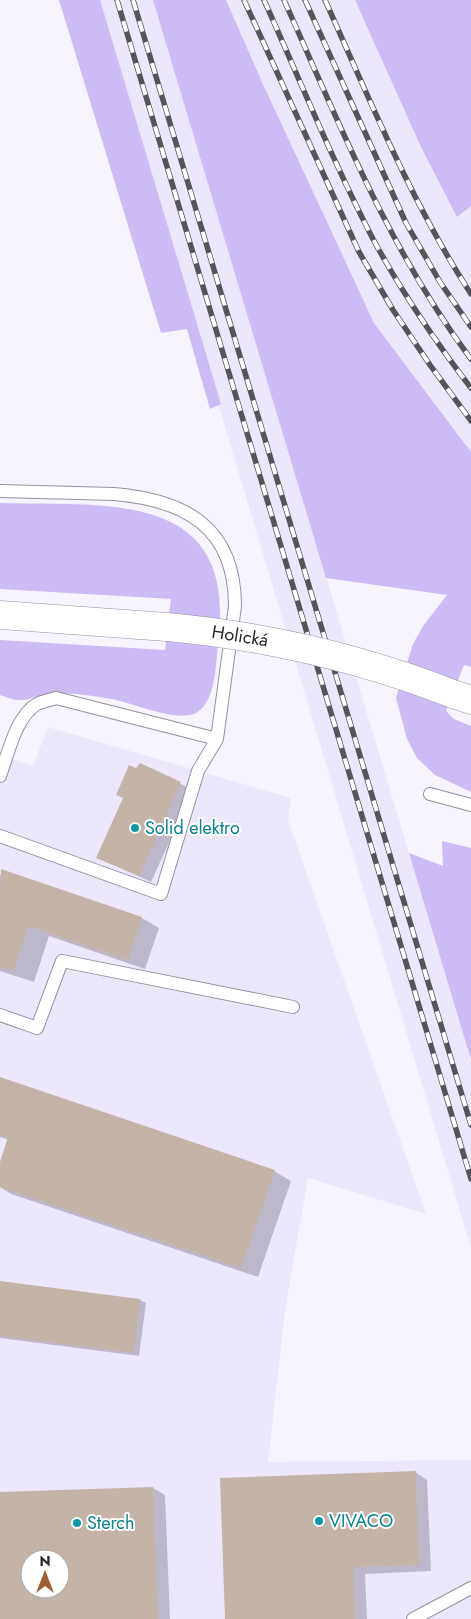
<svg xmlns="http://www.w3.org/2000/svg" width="471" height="1619" font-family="Jost,sans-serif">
  <rect width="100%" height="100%" fill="#f7f4ff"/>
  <!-- built -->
  <path fill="#ede7fc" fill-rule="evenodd" d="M 97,0 L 153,0 L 164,36 L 471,1060 L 471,1248 Z
    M 226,0 L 471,0 L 471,452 L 374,323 L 262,82 Z
    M 48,727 L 291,798 L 288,820 L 426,1214 L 308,1178 L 285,1311 L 268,1462 L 471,1460 L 471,1619 L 0,1619 L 0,755 L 33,766 ZM 30,1559 L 60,1559 L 60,1589 L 30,1589 Z"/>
  <!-- green -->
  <path fill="#cdbbf7" d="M 59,0 L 100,0 L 221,404 L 210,409 L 187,329 L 161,333 Z
    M 153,0 L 226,0 L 262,82 L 374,323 L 471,452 L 471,667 L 464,665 L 446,711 L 454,719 L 471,726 L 471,792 L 435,775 L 417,758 L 407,739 L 396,698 L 413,644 L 423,626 L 447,595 L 326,578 Z
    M 355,0 L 471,0 L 471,206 L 457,217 L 421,147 Z
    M 0,503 C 109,506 238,489 218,643 C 216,663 216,702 196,713 C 177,723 133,703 112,699 C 94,696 73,693 55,693 C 44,693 33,699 22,700 C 14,701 7,697 0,695 L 0,640 L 165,650 L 171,599 L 0,589 Z
    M 442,841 L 471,848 L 471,1060 L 409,853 L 443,866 Z"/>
  <!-- shadow -->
  <path fill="#0003" fill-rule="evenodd" d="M 140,764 L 193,790 L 151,882 L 98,857 Z
    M 2,871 L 142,918 L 159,928 L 145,969 L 49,936 L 34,982 L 0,971 L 0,876 Z
    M 0,1079 L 274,1171 L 291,1181 L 258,1277 L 11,1194 L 0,1187 L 0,1166 L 9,1140 L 0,1137 Z
    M 0,1282 L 140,1300 L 146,1303 L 139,1356 L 0,1338 Z
    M 415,1472 L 427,1480 L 431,1571 L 365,1574 L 367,1619 L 226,1619 Z
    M 153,1488 L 165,1495 L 170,1619 L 0,1619 L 0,1494 ZM 30,1559 L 60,1559 L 60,1589 L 30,1589 Z"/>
  <!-- building -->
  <path fill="#c4b3a7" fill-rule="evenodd" d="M 140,763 L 181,782 L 139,876 L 96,858 L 123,798 L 116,795 L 129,765 L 136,768 Z
    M 1,869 L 142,917 L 128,960 L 28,926 L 13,971 L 0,967 Z
    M 0,1077 L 275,1170 L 241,1268 L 0,1187 L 0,1162 L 8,1137 L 0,1134 Z
    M 0,1281 L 140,1299 L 134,1353 L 0,1336 Z
    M 416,1471 L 419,1565 L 353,1567 L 355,1619 L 225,1619 L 220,1478 Z
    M 153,1487 L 158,1619 L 0,1619 L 0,1492 ZM 30,1559 L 60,1559 L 60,1589 L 30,1589 Z"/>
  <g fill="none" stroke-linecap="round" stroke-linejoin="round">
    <!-- lane casing -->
    <g stroke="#9591a2" stroke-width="14">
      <path id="lane" d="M 0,491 L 114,494 C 185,500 235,527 235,606 L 217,739 L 198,771 L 161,894 L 0,836
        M 0,776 C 8,754 16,716 37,704 C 43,701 50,700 56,698 L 217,739
        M 430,794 L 471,805
        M 0,1015 L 37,1028 L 62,961 L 293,1007
        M 413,1619 L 471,1588"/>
    </g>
    <!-- secondary casing -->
    <g stroke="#9591a2" stroke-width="29">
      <path id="secondary" d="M 0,615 L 167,627
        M 453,694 L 471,700"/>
    </g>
    <!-- lane -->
    <use href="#lane" stroke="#fff" stroke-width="12"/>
    <!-- secondary -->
    <use href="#secondary" stroke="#fff" stroke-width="28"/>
    <!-- rail casing -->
    <g stroke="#56535b" stroke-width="5.5">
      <path id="rail" d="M 117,0 L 471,1179
        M 133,0 L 471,1125
        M 244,0 L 359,252 L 393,310 L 430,365 L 471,421
        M 264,0 C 300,80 333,162 373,239 C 401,291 435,341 471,388
        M 284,0 C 339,123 389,250 471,359
        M 305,0 L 406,223 L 440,282 L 471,327
        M 325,0 C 370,100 411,202 471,294"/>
    </g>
    <!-- rail -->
    <use href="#rail" stroke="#fff" stroke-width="4" stroke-dasharray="11" stroke-linecap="butt"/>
    <!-- secondary-bridge casing -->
    <g stroke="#9591a2" stroke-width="29" stroke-linecap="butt">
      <path id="secondary-bridge" d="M 167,627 C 266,636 361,658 453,694"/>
    </g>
    <!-- secondary-bridge -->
    <use href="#secondary-bridge" stroke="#fff" stroke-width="28"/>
  </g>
  <!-- markers -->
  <g fill="#0f9aa8" stroke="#fff" stroke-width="2">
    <circle cx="135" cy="828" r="5"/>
    <circle cx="319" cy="1521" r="5"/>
    <circle cx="77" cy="1523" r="5"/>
  </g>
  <g text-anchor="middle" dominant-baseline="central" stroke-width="4" stroke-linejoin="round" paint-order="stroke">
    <!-- street labels -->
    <g font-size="18" fill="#25232a" stroke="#fff">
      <text transform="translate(240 636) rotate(9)">Holická</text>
    </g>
    <!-- culture labels -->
    <g font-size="18" fill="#0d838f" stroke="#fff" text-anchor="start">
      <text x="145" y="828">Solid elektro</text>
      <text x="329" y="1521">VIVACO</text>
      <text x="87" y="1523">Sterch</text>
    </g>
  </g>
  <!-- north arrow -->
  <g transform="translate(45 1574)"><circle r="24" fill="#ffffff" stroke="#a8a7aa"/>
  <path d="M0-4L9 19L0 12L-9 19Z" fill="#a15c30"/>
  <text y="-8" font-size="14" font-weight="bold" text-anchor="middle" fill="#25232a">N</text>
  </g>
</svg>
